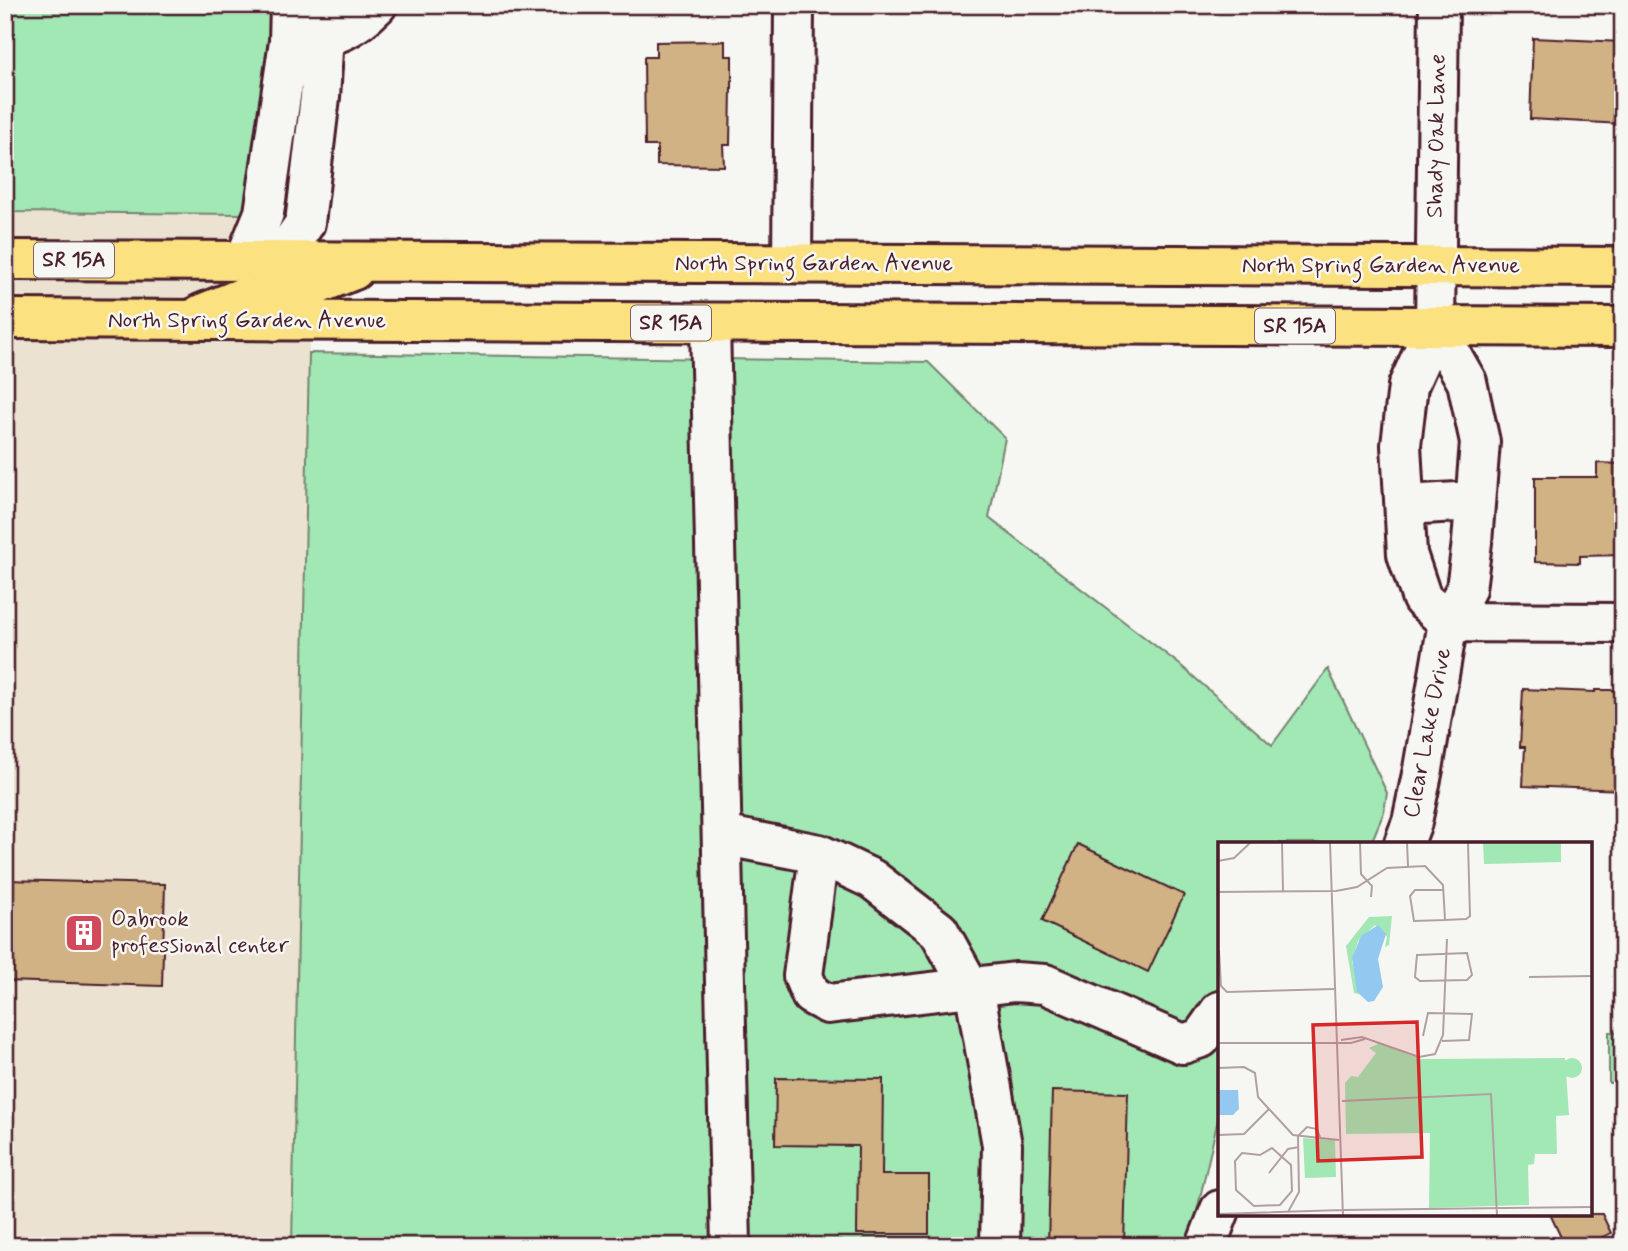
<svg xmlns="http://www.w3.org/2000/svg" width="1628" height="1251" font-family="Mynerve,sans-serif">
  <rect width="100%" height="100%" fill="#f6f6f2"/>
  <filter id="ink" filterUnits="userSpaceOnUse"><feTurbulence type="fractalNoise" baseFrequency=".0143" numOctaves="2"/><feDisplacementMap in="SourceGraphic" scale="14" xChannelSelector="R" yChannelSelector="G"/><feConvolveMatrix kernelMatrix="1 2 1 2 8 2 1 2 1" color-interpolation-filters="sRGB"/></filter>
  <g filter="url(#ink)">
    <!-- built -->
    <path fill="#ebe2d1" d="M 5,212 L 217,213 L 244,214 L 231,246 L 5,244 Z
      M 5,275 L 241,277 L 182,305 L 5,304 Z
      M 5,335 L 176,336 L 179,341 L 191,336 L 269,337 L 281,342 L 284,337 L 309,337 L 292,1246 L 5,1246 Z"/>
    <!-- green -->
    <path fill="#a2e8b5" stroke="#768470" stroke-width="2" d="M 5,5 L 273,5 L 272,40 L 244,214 L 5,212 Z
      M 309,353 L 928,362 L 1005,438 L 989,518 L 1179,664 L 1272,745 L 1328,669 L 1387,793 L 1384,812 L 1371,843 L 1220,843 L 1220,1110 L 1189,1246 L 292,1246 Z
      M 1609,1032 L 1623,1032 L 1623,1083 L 1609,1083 Z"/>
    <!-- building -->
    <path fill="#d0b284" stroke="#4a1f2b" stroke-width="2" d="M 1533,38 L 1623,42 L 1622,124 L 1530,119 Z
      M 725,41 L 725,56 L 732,56 L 732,88 L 731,88 L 730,145 L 723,145 L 724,166 L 657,165 L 657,146 L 645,146 L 644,57 L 656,57 L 656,42 Z
      M 1597,463 L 1623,464 L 1623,555 L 1580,556 L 1580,563 L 1535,562 L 1535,477 L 1597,477 Z
      M 1523,689 L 1595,692 L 1595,690 L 1623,690 L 1623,790 L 1523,786 L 1525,747 L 1520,747 Z
      M 1078,844 L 1184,895 L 1148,972 L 1042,921 Z
      M 5,880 L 165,884 L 162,986 L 5,981 Z
      M 776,1078 L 883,1079 L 882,1175 L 929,1175 L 929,1234 L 857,1234 L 858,1146 L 775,1145 Z
      M 1052,1091 L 1128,1093 L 1124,1246 L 1048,1246 Z
      M 1550,1214 L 1602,1214 L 1611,1233 L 1585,1246 L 1565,1246 Z"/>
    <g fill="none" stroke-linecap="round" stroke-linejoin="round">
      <!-- minor casing -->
      <g stroke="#4a1f2b" stroke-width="44">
        <path id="minor" d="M 1439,5 L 1435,326 L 1408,386 L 1401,445 L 1407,554 L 1422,599 L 1448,622
          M 302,40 C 333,39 355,27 377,5
          M 244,262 L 264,213 L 289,41 L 290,5
          M 278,262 L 305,223 L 320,97 L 326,5
          M 792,263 L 794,5
          M 710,324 L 731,1246
          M 1405,505 L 1475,501
          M 1448,622 L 1623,623
          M 722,835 L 819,854 L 872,879 L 939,931 L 976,998 L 1002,1145 L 1000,1246
          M 1404,843 L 1412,822 L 1423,769 L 1448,622 L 1466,589 L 1472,542 L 1480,442 L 1467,382 L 1435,326
          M 819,854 L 803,976 L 811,995 L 828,1004 L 1015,982 L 1045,984 L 1183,1044 L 1201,1038 L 1220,1011
          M 1206,1246 L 1220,1210"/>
      </g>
      <!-- highway casing -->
      <g stroke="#4a1f2b" stroke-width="44">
        <path id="highway" d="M 5,260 L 1623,267
          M 201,314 L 253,293 L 269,280 L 278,262
          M 5,319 L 1623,327
          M 274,321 C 296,289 319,284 354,270"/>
      </g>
      <!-- minor -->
      <use href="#minor" stroke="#f6f6f2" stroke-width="38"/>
      <!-- highway -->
      <use href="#highway" stroke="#fbe180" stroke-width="38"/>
    </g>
  </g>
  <!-- icons -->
  <defs>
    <g id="building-square" transform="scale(2.0125)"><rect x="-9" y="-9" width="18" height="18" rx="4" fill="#d1495b" stroke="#f6f6f2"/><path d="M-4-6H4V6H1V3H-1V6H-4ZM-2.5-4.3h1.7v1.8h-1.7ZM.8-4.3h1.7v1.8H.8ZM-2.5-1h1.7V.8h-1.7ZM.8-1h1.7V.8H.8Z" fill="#fff"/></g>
  </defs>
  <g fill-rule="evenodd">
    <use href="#building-square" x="84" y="933"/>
  </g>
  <g text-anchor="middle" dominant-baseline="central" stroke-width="5" stroke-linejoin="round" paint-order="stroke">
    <!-- shield labels -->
    <g fill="#f6f6f2" stroke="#7e6067" stroke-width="2">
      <rect x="34" y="242.5" width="80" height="35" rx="5"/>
      <rect x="631" y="305.5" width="80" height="35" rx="5"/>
      <rect x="1255" y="308.5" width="80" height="35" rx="5"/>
    </g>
    <g font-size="21" font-weight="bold" fill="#4a1f2b">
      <text x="74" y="260">SR 15A</text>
      <text x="671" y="323">SR 15A</text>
      <text x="1295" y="326">SR 15A</text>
    </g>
    <!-- street labels -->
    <g font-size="23" fill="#4a1f2b" stroke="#f6f6f2">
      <text transform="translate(1437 136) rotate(-89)">Shady Oak Lane</text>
      <text x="814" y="264">North Spring Garden Avenue</text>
      <text x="1381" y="266">North Spring Garden Avenue</text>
      <text x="247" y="321">North Spring Garden Avenue</text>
      <text transform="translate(1428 733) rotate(-79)">Clear Lake Drive</text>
    </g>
    <!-- poi labels -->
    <g font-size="23" fill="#4a1f2b" stroke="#f6f6f2" text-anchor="start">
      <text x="111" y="920">Oabrook<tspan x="111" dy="26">professional center</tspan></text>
    </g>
  </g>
  <!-- overview -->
  <g transform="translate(1218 842)">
    <rect width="374" height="374" fill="#f6f6f2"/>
    <path d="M 265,1 L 343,1 L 343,20 L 266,22 ZM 174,74 L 171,103 L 167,105 L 169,95 L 157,83 L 140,99 L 134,119 L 141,152 L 136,151 L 128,104 L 151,75 ZM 162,201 L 203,217 L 347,216 L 351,273 L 338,274 L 339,312 L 317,312 L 316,322 L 310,323 L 311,363 L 211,366 L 212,291 L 128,292 L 127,241 L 133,234 L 140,235 L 158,211 L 151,206 ZM344 226a10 10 0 1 1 20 0a10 10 0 1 1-20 0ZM 85,296 L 117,298 L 118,335 L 87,336 Z" fill="#a2e8b5"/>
    <path d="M 160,83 L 168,92 L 160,117 L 165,145 L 156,159 L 150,160 L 139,150 L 134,116 L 143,94 ZM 0,248 L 20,248 L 21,267 L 15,273 L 0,273 Z" fill="#93c9f1"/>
    <path fill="none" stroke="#b1a0a2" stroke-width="2" d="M 64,1 L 65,49M 112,1 L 125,374M 142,1 L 143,32 L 154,44 L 153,55M 189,1 L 190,24M 0,19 L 16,16 L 32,1M 226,48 L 197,48 L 192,54 L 196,79 L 227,78M 0,50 L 118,49 L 139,45 L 169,26 L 207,24 L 225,43 L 227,78 L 248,77 L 252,74 L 250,1M 1,108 L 3,144 L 9,150 L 116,147M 249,111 L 254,133 L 249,138 L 202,139 L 197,135 L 199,113 ZM 311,135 L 375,134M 205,194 L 210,171 L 254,172 L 251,198 L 224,199M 123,198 L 144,195 L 201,215 L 217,212 L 225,193 L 229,97M 0,201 L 133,201 L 147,197M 0,226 L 26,225 L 37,231 L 40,255 L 51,267 L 26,292 L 0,293M 124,259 L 273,252 L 279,374M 51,267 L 75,293 L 121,298M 79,295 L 89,285 L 99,287 L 102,295M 54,306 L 73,323 L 74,349 L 62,363 L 36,364 L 18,348 L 17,319 L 24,311 L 42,313 ZM 54,327 L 51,331 L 70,307 L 81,305M 125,368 L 375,365M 70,370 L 81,350 L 80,294M 0,372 L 125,368"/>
    <path fill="#d62828" fill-opacity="0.15" stroke="#d62828" stroke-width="3.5" d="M 199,180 L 204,315 L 100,319 L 95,183 Z"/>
    <rect width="374" height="374" fill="none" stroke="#4a1f2b" stroke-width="3.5"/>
  </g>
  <!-- margin -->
  <rect width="1628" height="1251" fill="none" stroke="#f6f6f2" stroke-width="28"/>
  <rect x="14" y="14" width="1600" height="1223" fill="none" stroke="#4a1f2b" stroke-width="2.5" filter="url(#ink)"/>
</svg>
